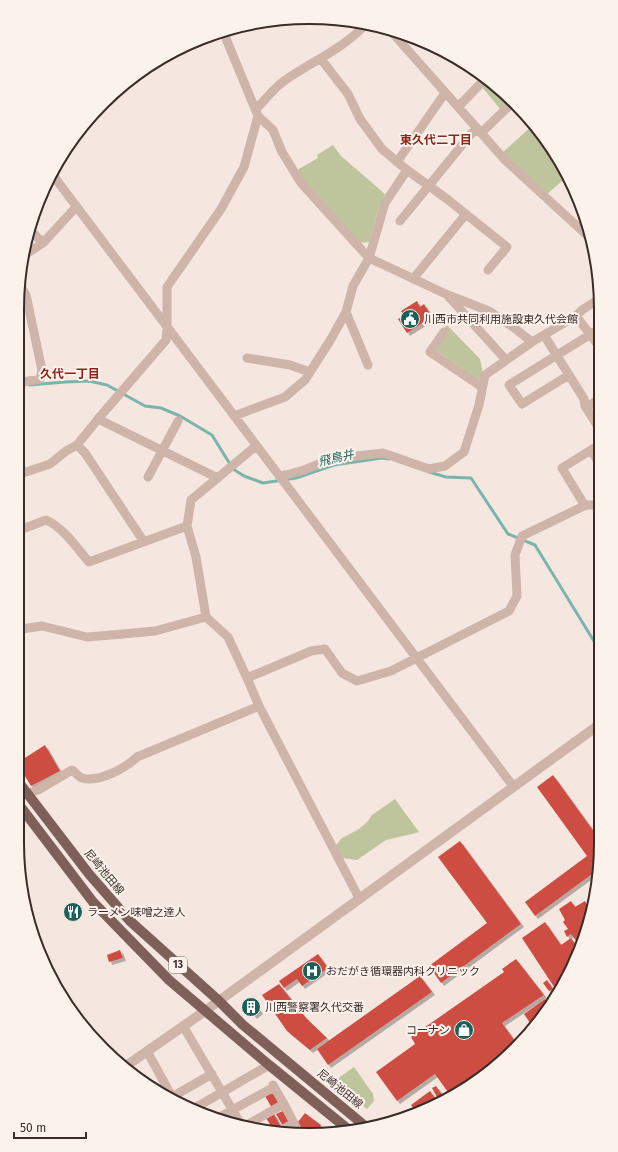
<svg xmlns="http://www.w3.org/2000/svg" width="618" height="1152" font-family="'Fira Sans','Noto Sans JP',sans-serif">
  <defs>
    <filter id="shadow"><feDropShadow dx="3" dy="3" stdDeviation="0" flood-color="#0004"/></filter>
  </defs>
  <rect width="100%" height="100%" fill="#f5e7df"/>
  <!-- green -->
  <path fill="#bec59d" d="M 488,80 L 502,90 L 512,102 L 501,110 L 482,87 Z
    M 533,125 L 552,147 L 568,176 L 546,195 L 503,152 Z
    M 333,145 L 341,156 L 385,194 L 379,207 L 369,242 L 358,243 L 305,183 L 297,170 L 318,158 L 317,155 Z
    M 447,325 L 480,359 L 483,374 L 479,380 L 431,347 Z
    M 395,799 L 419,832 L 412,834 L 386,840 L 357,860 L 342,858 L 336,845 L 342,838 L 359,829 L 368,821 L 372,815 Z
    M 354,1067 L 373,1094 L 374,1101 L 367,1109 L 333,1082 Z"/>
  <g fill="none" stroke-linecap="round" stroke-linejoin="round">
    <!-- stream -->
    <path stroke="#7bb4ad" stroke-width="3" d="M 29,385 L 65,382 L 89,381 L 107,385 L 145,406 L 161,408 L 180,416 L 212,435 L 233,469 L 244,476 L 263,483 L 296,478 L 334,465 L 382,458 L 389,459
      M 429,472 L 446,477 L 471,478 L 508,534 L 535,545 L 600,651"/>
  </g>
  <!-- building -->
  <path fill="#ce4e43" filter="url(#shadow)" d="M 417,301 L 420,307 L 424,304 L 432,317 L 407,333 L 398,319 L 404,316 L 401,311 Z
    M 45,745 L 60,771 L 31,786 L 17,763 Z
    M 553,775 L 600,840 L 600,862 L 599,869 L 535,916 L 525,902 L 587,856 L 537,787 Z
    M 460,841 L 521,924 L 441,983 L 429,966 L 487,923 L 438,857 Z
    M 594,900 L 591,919 L 580,946 L 571,934 L 567,937 L 564,931 L 568,929 L 563,922 L 565,920 L 559,909 L 571,901 L 575,907 L 585,901 L 587,905 Z
    M 545,922 L 561,945 L 571,938 L 579,949 L 562,989 L 558,993 L 522,938 Z
    M 120,950 L 123,958 L 109,962 L 107,955 Z
    M 318,954 L 328,968 L 302,986 L 297,979 L 284,988 L 279,981 Z
    M 516,959 L 544,995 L 502,1023 L 517,1044 L 502,1062 L 450,1095 L 435,1074 L 397,1101 L 376,1072 L 415,1044 L 411,1037 L 504,972 L 502,969 Z
    M 420,976 L 432,992 L 328,1065 L 317,1049 Z
    M 547,980 L 553,989 L 549,991 L 543,983 Z
    M 279,984 L 306,1018 L 327,1038 L 310,1050 L 287,1031 L 262,995 Z
    M 545,999 L 549,1004 L 532,1026 L 524,1014 Z
    M 248,1000 L 250,1003 L 253,1001 L 260,1011 L 254,1016 L 242,1003 Z
    M 436,1086 L 443,1096 L 438,1099 L 432,1088 Z
    M 430,1091 L 435,1098 L 415,1111 L 411,1105 Z
    M 273,1092 L 280,1103 L 272,1108 L 265,1096 Z
    M 283,1111 L 290,1123 L 283,1126 L 276,1114 Z
    M 305,1113 L 321,1125 L 319,1133 L 302,1131 L 298,1122 Z
    M 274,1114 L 281,1127 L 277,1129 L 273,1129 L 266,1118 Z"/>
  <g fill="none" stroke-linecap="round" stroke-linejoin="round">
    <!-- minor -->
    <path stroke="#ceb4a9" stroke-width="9" d="M 390,30 L 505,160 L 590,238
      M 321,59 L 348,94 L 360,119 L 382,149 L 407,170 L 447,199 L 507,247 L 488,270
      M 458,107 L 486,78
      M 256,109 C 265,100 274,88 284,81 C 311,62 343,49 366,24
      M 258,116 L 273,130 L 282,152 L 301,183 L 369,258 L 448,295 L 489,311 L 513,327 L 532,342 L 576,316 L 582,310 L 599,299
      M 481,133 L 508,107
      M 397,162 L 445,93
      M 52,174 L 513,786
      M 400,221 L 471,134 L 477,129
      M 29,229 L 43,243
      M 23,256 L 43,243 L 76,207
      M 413,279 L 466,214
      M 449,297 L 506,360
      M 346,312 L 368,365
      M 576,316 L 599,346
      M 444,332 L 430,352 L 482,387
      M 544,335 L 584,399 L 585,406 L 599,428
      M 247,358 L 290,365 L 310,372
      M 569,375 L 522,404 L 509,385 L 599,329
      M 18,383 L 40,379 L 42,370 L 26,295 L 19,283
      M 585,406 L 590,405 L 599,399
      M 234,416 L 285,397 L 305,380 L 331,339 L 346,312 L 353,286 L 369,258 L 385,203 L 407,170
      M 98,419 L 218,478
      M 77,445 L 85,453 L 144,542
      M 591,450 L 599,463
      M 17,475 L 50,464 L 66,451 L 77,445 L 98,419 L 166,340 L 167,327 L 167,287 L 221,209 L 244,167 L 258,116 L 227,41 L 224,30
      M 279,476 L 286,475 L 304,470 L 331,459 L 383,453 L 429,469 L 445,466 L 464,452 L 479,405 L 485,375 L 532,342
      M 148,477 L 178,421
      M 585,506 L 562,468 L 599,445
      M 17,531 L 46,520 C 64,528 76,547 89,562 L 187,526
      M 206,617 L 196,557 L 187,526 L 191,500 L 256,446
      M 17,631 L 22,629 L 42,626 L 87,637 L 123,634 L 155,631 L 206,617 L 228,637 L 247,678
      M 17,797 L 38,790 L 72,770 C 75,772 79,777 82,778 C 98,783 126,768 137,757 L 259,706
      M 359,898 L 259,706 L 247,678 L 311,651 L 325,649 L 342,673 L 357,681 L 391,671 L 509,611 L 517,596 L 515,555 L 522,536 L 586,505 L 599,505
      M 183,1026 L 242,1126
      M 147,1051 L 172,1097
      M 273,1085 L 284,1104 L 298,1131
      M 172,1097 L 212,1074
      M 195,1108 L 269,1065
      M 218,1118 L 274,1087
      M 245,1126 L 284,1104
      M 282,1130 L 294,1123"/>
    <!-- tertiary -->
    <path stroke="#ceb4a9" stroke-width="10" d="M 126,1066 L 205,1011 L 600,724"/>
    <!-- primary -->
    <path stroke="#7e6059" stroke-width="10" d="M 17,780 L 89,874 L 130,921 L 218,1000 L 243,1025 L 365,1126
      M 17,802 L 93,902 L 169,980 L 269,1065 L 349,1130"/>
  </g>
  <!-- icons -->
  <defs>
    <g id="civic-disc" transform="scale(1)"><circle r="9.5" fill="#1b6059" stroke="#fbf2ec"/><path d="M-.6-6.5H3V-4.5H.6V-3L4-1V1h2V6H-6V1h2V-1L-.6-3ZM-1.2 2.5V6h2.4V2.5Z" fill="#fff"/></g>
    <g id="restaurant-disc" transform="scale(1)"><circle r="9.5" fill="#1b6059" stroke="#fbf2ec"/><path d="M-5-6h1v4h1v-4h1v4h1v-4h1v5L-1.5 .5V6h-2V.5L-5-1ZM5-6V6H3V1.5H1.5Q1.5-4 5-6Z" fill="#fff"/></g>
    <g id="hospital-disc" transform="scale(1)"><circle r="9.5" fill="#1b6059" stroke="#fbf2ec"/><path d="M-5-5h3v3.5h4V-5h3V5h-3V1.5h-4V5h-3Z" fill="#fff"/></g>
    <g id="building-disc" transform="scale(1)"><circle r="9.5" fill="#1b6059" stroke="#fbf2ec"/><path d="M-4-6H4V6H1V3H-1V6H-4ZM-2.5-4.3h1.7v1.8h-1.7ZM.8-4.3h1.7v1.8H.8ZM-2.5-1h1.7V.8h-1.7ZM.8-1h1.7V.8H.8Z" fill="#fff"/></g>
    <g id="shop-disc" transform="scale(1)"><circle r="9.5" fill="#1b6059" stroke="#fbf2ec"/><path d="M-5-2.5h2.3a2.7 3.5 0 0 1 5.4 0H5L5.5 6h-11ZM-1.5-2.5h3a1.5 2.3 0 0 0-3 0Z" fill="#fff"/></g>
  </defs>
  <g fill-rule="evenodd">
    <use href="#civic-disc" x="410" y="319"/>
    <use href="#restaurant-disc" x="73" y="912"/>
    <use href="#hospital-disc" x="312" y="971"/>
    <use href="#building-disc" x="251" y="1007"/>
    <use href="#shop-disc" x="464" y="1030"/>
  </g>
  <g text-anchor="middle" dominant-baseline="central" stroke-width="4" stroke-linejoin="round" paint-order="stroke">
    <!-- shield labels -->
    <rect fill="#fbf2ec" stroke="#756764" stroke-width="1" x="169" y="957" width="18" height="16" rx="3"/>
    <g font-size="10" font-weight="bold" fill="#3b2c29">
      <text x="178" y="965">13</text>
    </g>
    <!-- poi labels -->
    <g font-size="11" fill="#3b2c29" stroke="#fbf2ec" text-anchor="start">
      <text x="424" y="319">川西市共同利用施設東久代会館</text>
      <text x="87" y="912">ラーメン味噌之達人</text>
      <text x="326" y="971">おだがき循環器内科クリニック</text>
      <text x="265" y="1007">川西警察署久代交番</text>
      <text x="450" y="1030" text-anchor="end">コーナン</text>
    </g>
    <!-- street labels -->
    <g font-size="11" fill="#3b2c29" stroke="#fbf2ec">
      <text transform="translate(104 872) rotate(50)">尼崎池田線</text>
      <text transform="translate(340 1089) rotate(39)">尼崎池田線</text>
    </g>
    <!-- neighbourhood labels -->
    <g font-size="12" font-weight="bold" fill="#90241c" stroke="#fbf2ec">
      <text x="436" y="140">東久代二丁目</text>
      <text x="70" y="374">久代一丁目</text>
    </g>
    <!-- water labels -->
    <g font-size="12" font-style="italic" fill="#1b6059" stroke="#fbf2ec">
      <text transform="translate(336 458) rotate(-13)">飛鳥井</text>
    </g>
  </g>
  <!-- crop -->
  <path d="M0 0H618V1152H0ZM309 24H309A285 285 0 0 1 594 309V843A285 285 0 0 1 309 1128H309A285 285 0 0 1 24 843V309A285 285 0 0 1 309 24Z" fill="#fbf2ec" fill-rule="evenodd"/>
  <path fill="none" stroke="#3b2c29" stroke-width="2" d="M309 24H309A285 285 0 0 1 594 309V843A285 285 0 0 1 309 1128H309A285 285 0 0 1 24 843V309A285 285 0 0 1 309 24Z"/>
  <!-- scale -->
  <path d="M14 1132v6h72v-6" fill="none" stroke="#3b2c29" stroke-width="2"/>
  <text x="20" y="1132" font-size="12" fill="#3b2c29" stroke="#fbf2ec" stroke-width="3" paint-order="stroke">50 m</text>
</svg>
